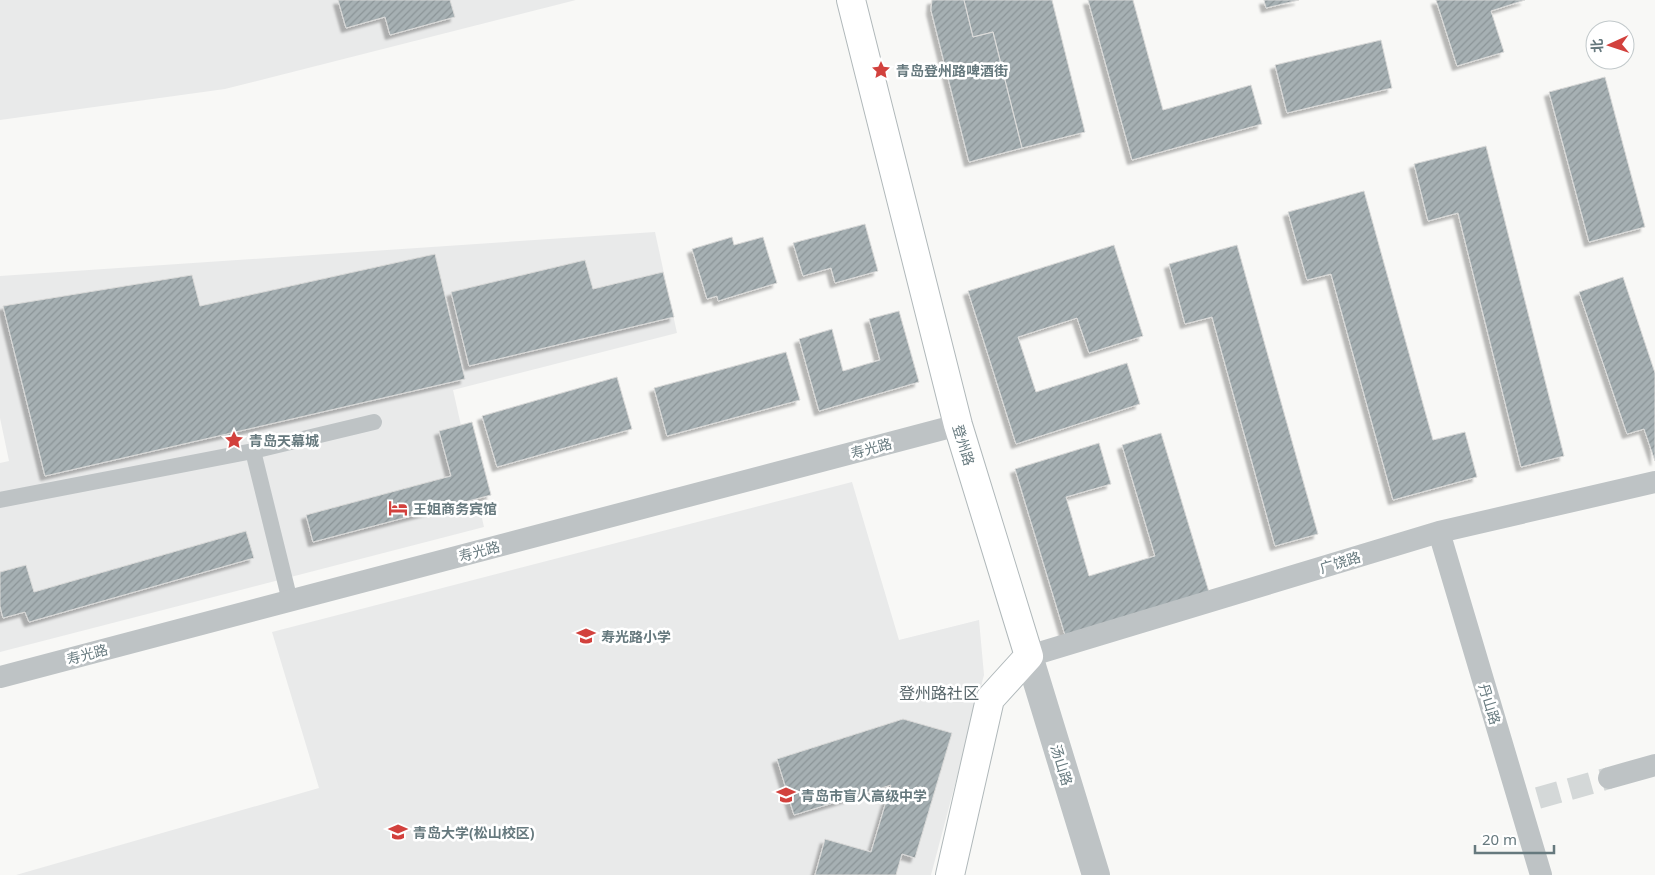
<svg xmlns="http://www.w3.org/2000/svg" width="1655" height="875" font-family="'Noto Sans','Noto Sans SC',sans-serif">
  <defs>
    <pattern id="building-hatch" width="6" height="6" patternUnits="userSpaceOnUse" patternTransform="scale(1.25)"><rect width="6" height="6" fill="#a6b0b3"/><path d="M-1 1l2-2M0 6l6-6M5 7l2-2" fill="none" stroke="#8b9497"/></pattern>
    <filter id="shadow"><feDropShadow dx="-4.5" dy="4.5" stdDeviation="1" flood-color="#0004"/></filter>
  </defs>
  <rect width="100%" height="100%" fill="#f8f8f6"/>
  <!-- built -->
  <path fill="#e9eaea" d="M 0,0 L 576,0 L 225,89 L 0,120 Z
    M 655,232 L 677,333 L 453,390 L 484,527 L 0,652 L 0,463 L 9,461 L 0,418 L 0,276 Z
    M 852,482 L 899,640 L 979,620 L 984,675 L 931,875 L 16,875 L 319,788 L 272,632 Z"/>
  <!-- building -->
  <path fill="url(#building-hatch)" stroke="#dadad9" filter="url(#shadow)" d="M 338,0 L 450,0 L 455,17 L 390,35 L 385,17 L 346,28 Z
    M 932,0 L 964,0 L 973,37 L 993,32 L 1022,148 L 969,162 L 931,10 Z
    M 964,0 L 1052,0 L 1085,132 L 1022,148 L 993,32 L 973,37 Z
    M 1088,0 L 1133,0 L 1163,110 L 1251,85 L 1262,124 L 1132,160 Z
    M 1264,0 L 1299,0 L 1266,8 Z
    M 1436,0 L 1525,0 L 1491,11 L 1504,52 L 1457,66 Z
    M 1381,40 L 1392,88 L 1287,113 L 1275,65 Z
    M 1605,77 L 1645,227 L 1589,242 L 1549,92 Z
    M 1486,146 L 1564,456 L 1521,467 L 1458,213 L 1428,221 L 1414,164 Z
    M 1364,191 L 1433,440 L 1465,432 L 1477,477 L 1393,500 L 1331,274 L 1307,280 L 1288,212 Z
    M 865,224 L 878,271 L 835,283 L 831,268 L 803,276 L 793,243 Z
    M 732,237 L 734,245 L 763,237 L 777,283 L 718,301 L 717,296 L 707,299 L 692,249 Z
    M 1114,245 L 1143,336 L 1089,353 L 1077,318 L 1018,337 L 1036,392 L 1127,363 L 1140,404 L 1016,444 L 968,291 Z
    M 1237,245 L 1318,534 L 1275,546 L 1212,317 L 1185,324 L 1169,264 Z
    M 435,254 L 465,379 L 45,476 L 3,306 L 192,275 L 200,306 Z
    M 585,260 L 593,289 L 663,272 L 674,317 L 469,366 L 451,292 Z
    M 1623,277 L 1655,373 L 1655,461 L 1644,429 L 1627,434 L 1579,292 Z
    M 899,311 L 919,382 L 819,411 L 799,339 L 832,329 L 843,371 L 880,360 L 869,319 Z
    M 786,352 L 800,400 L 667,436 L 654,388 Z
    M 617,377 L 632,429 L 497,467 L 482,416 Z
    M 472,422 L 491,495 L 313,542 L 306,515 L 451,476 L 439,431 Z
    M 1161,433 L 1209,592 L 1065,635 L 1015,469 L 1099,443 L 1111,484 L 1066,497 L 1089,576 L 1155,556 L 1122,445 Z
    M 246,531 L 254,558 L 29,622 L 25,612 L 3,618 L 0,606 L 0,572 L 26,565 L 34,592 Z
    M 903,719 L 952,733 L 915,858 L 902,854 L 896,875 L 815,875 L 825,839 L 871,852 L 891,785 L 794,815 L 777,759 Z"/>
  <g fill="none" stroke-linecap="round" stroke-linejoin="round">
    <!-- minor-tunnel -->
    <path stroke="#d4d8d8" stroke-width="22" stroke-dasharray="22 11" stroke-linecap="butt" d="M 1538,798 L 1609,778"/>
    <!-- secondary casing -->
    <g stroke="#b0b8ba" stroke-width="30">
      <path id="secondary" d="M 851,0 L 958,425 L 1029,656 L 990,699 L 950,875"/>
    </g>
    <!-- pedestrian -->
    <path stroke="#bec3c5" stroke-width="16" d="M 253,451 L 290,601
      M 0,500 L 253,451 L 374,422"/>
    <!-- minor -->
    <path stroke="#bec3c5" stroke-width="22" d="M 1439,532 L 1541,875
      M 1029,656 L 1439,532 L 1655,482
      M 0,677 L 958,425
      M 1609,778 L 1655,765"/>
    <!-- tertiary -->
    <path stroke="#bec3c5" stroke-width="28" d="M 1029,656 L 1096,875"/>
    <!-- secondary -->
    <use href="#secondary" stroke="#fff" stroke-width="28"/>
  </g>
  <!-- icons -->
  <defs>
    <g id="sight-bare" transform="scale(1.5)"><path d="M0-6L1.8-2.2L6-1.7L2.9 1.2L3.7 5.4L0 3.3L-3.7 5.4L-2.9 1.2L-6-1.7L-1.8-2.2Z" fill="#d2413d" stroke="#fff" stroke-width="2.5" paint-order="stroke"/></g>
    <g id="hotel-bare" transform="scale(1.5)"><path d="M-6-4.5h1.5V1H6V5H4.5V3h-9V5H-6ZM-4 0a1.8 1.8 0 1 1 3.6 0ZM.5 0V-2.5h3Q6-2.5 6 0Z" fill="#d2413d" stroke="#fff" stroke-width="2.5" paint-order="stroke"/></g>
    <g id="school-bare" transform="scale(1.5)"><path d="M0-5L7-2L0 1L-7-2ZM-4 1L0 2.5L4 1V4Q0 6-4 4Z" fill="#d2413d" stroke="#fff" stroke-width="2.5" paint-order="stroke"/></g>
    <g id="university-bare" transform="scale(1.5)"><path d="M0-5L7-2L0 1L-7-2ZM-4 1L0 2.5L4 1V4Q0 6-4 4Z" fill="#d2413d" stroke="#fff" stroke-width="2.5" paint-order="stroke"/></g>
  </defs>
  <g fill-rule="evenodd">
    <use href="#sight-bare" x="881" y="70"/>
    <use href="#sight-bare" x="234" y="440"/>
    <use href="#hotel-bare" x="398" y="508"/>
    <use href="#school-bare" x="586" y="636"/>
    <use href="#school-bare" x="786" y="795"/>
    <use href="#university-bare" x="398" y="832"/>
  </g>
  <g text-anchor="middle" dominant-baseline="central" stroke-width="5" stroke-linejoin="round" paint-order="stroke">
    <!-- poi labels -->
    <g font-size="14" font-weight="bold" fill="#66797e" stroke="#fff" text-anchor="start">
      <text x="896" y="70">青岛登州路啤酒街</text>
      <text x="249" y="440">青岛天幕城</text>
      <text x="413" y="508">王姐商务宾馆</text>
      <text x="601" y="636">寿光路小学</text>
      <text x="801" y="795">青岛市盲人高级中学</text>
      <text x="413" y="832">青岛大学(松山校区)</text>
    </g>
    <!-- street labels -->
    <g font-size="14" fill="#66797e" stroke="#fff">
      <text transform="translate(964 445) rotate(73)">登州路</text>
      <text transform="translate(871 448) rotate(-15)">寿光路</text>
      <text transform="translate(479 551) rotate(-15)">寿光路</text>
      <text transform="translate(1340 562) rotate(-17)">广饶路</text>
      <text transform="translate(87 654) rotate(-15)">寿光路</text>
      <text transform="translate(1490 704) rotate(73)">丹山路</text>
      <text transform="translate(1062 765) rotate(73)">汤山路</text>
    </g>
    <!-- quarter labels -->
    <g font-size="16" fill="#58666a" stroke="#fff">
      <text x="939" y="693">登州路社区</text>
    </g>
  </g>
  <!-- north arrow -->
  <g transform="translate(1610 45) rotate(267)"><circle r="24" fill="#ffffff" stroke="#c2c9cb"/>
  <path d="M0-4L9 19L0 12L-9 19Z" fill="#d2413d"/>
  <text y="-8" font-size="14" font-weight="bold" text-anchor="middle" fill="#66797e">北</text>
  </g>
  <!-- scale -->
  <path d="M1475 845v8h79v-8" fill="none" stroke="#66797e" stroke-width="2.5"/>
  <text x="1482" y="845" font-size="15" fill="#66797e" stroke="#ffffff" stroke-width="4" paint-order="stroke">20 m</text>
</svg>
